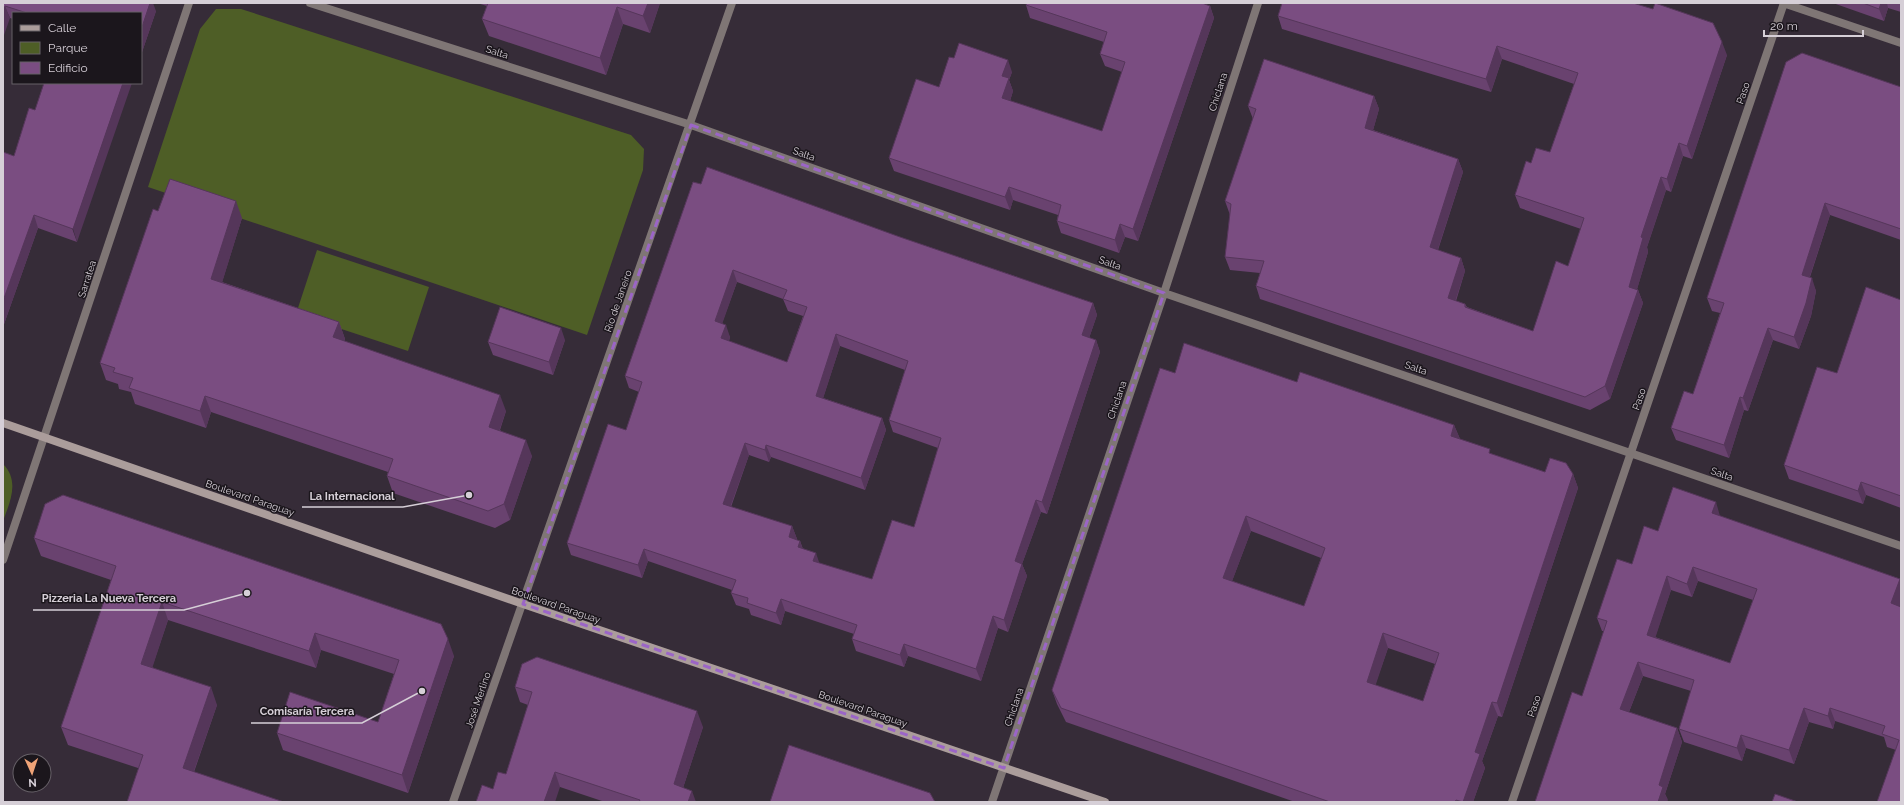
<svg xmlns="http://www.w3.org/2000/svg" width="1904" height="805" font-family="Raleway,sans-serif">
  <rect width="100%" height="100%" fill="#362c38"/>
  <!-- green -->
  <path fill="#4e5e26" d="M 216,9 L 241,9 L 631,135 L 644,149 L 643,170 L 587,335 L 148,187 L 200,29 Z
    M 317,250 L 429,287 L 408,351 L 296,314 Z
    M 3,464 C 20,481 10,502 3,521 Z"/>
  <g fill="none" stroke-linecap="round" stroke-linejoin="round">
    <!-- minor -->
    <path stroke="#7f7675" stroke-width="8" d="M 310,3 L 691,125 L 1164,293 L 1901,546
      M 1783,3 L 1901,43
      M 3,560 L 189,3
      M 453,802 L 732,3
      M 992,802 L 1164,293 L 1258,3
      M 1512,802 L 1784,3"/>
    <!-- secondary -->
    <path stroke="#ab9d9b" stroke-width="8" d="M 3,423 L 523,604 L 1105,802"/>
  </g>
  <!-- wall -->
  <path fill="#69426f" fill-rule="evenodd" d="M 3,3 L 156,11 L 141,55 L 141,13 L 13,13 L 13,19 L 10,18 Z
    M 477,3 L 660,3 L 650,33 L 623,24 L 606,75 L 489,36 L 482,19 L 487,6 Z
    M 1833,3 L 1901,3 L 1901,12 L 1888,8 L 1884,21 Z
    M 1026,5 L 1210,6 L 1214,18 L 1138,241 L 1125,237 L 1119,253 L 1061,233 L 1057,221 L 1058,215 L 1013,200 L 1010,210 L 894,171 L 889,158 L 939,87 L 1012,72 L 1009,80 L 1013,91 L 1010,101 L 1102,131 L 1122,72 L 1105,66 L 1100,54 L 1104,42 L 1030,18 Z
    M 1278,16 L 1727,55 L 1692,159 L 1683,156 L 1671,192 L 1666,190 L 1647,247 L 1648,252 L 1637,289 L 1638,290 L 1643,303 L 1610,399 L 1590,410 L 1260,299 L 1256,286 L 1260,273 L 1230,270 L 1225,257 L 1230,215 L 1225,201 L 1253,119 L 1248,106 L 1374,96 L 1379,109 L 1373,130 L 1458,159 L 1463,172 L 1438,250 L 1461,258 L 1465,271 L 1456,301 L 1465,304 L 1467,307 L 1533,331 L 1568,266 L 1581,229 L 1520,208 L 1515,195 L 1531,163 L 1550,152 L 1574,84 L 1502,59 L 1491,92 L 1282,29 Z
    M 1901,87 L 1901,240 L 1830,215 L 1810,277 L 1816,291 L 1811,316 L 1799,349 L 1773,340 L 1748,411 L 1744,410 L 1729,458 L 1676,440 L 1671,428 L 1693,394 L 1720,313 L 1712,311 L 1707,298 Z
    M 29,108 L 77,242 L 38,228 L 3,327 L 3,152 L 14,156 Z
    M 693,182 L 900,237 L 1093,303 L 1097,315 L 1089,338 L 1096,340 L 1100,352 L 1047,514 L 1041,512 L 1022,564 L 1027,576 L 1008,632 L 998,628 L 981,681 L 908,656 L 904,667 L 856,651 L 852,639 L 854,634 L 785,611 L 781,625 L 751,615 L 749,609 L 736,605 L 731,593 L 732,590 L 648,561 L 642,578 L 571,555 L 567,543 L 626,430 L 639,392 L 629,388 L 625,376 ZM 737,282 L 783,299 L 788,311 L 803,316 L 787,362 L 729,341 L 730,337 L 722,323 ZM 840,346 L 905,370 L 889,420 L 893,432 L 938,448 L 914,527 L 872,579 L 819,563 L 803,549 L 800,541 L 796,540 L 797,539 L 792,526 L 731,507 L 749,455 L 769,462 L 771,457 L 865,490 L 886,430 L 882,418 L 823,398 Z
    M 158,211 L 242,218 L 222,282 L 339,322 L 345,339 L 344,341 L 506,411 L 500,430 L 532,456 L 510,520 L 495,528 L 393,493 L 387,476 L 388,472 L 211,412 L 206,428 L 135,404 L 131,392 L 119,389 L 118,384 L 106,380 L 100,363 Z
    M 1901,300 L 1901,508 L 1866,495 L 1863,504 L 1789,479 L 1784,465 L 1837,373 Z
    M 565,340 L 553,375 L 493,355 L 488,342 Z
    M 1175,373 L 1297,382 L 1454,425 L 1460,439 L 1492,454 L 1545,472 L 1573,474 L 1578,488 L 1502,717 L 1498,716 L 1482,761 L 1485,768 L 1473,802 L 1295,802 L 1066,722 L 1057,704 L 1052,690 ZM 1251,531 L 1321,558 L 1304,606 L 1232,581 ZM 1388,648 L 1435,664 L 1423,701 L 1375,685 Z
    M 1720,516 L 1900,579 L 1901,582 L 1901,603 L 1900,606 L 1901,802 L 1896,750 L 1887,747 L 1884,737 L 1835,721 L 1833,729 L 1809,722 L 1794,764 L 1746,748 L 1742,761 L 1684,742 L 1679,729 L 1691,691 L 1643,676 L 1629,712 L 1677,728 L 1682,742 L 1665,794 L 1668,800 L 1582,696 L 1604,631 L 1602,631 L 1597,618 L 1632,564 L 1658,531 ZM 1698,581 L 1753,600 L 1730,663 L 1655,637 L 1671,590 L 1692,597 Z
    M 34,538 L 454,656 L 408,793 L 283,750 L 277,733 L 378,722 L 394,674 L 321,650 L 316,668 L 168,620 L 152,667 L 217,705 L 194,772 L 138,768 L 68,745 L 61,727 L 111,580 L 41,556 Z
    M 515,687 L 703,727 L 683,788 L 696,802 L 605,802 L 560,787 L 493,789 L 506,774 L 528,705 L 520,702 Z"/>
  <!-- shaded-wall -->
  <path fill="#55365a" d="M 150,3 L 153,3 L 156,11 L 141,55 L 141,30 Z
    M 648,3 L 660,3 L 650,33 L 643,16 Z
    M 1881,3 L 1887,3 L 1888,8 L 1884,21 L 1879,9 Z
    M 5,6 L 10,18 L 3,38 L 3,13 Z
    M 1210,6 L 1214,18 L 1138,241 L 1133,229 Z
    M 617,7 L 623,24 L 606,75 L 600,58 Z
    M 1722,42 L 1727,55 L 1692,159 L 1687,146 Z
    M 1497,46 L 1502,59 L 1491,92 L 1486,79 Z
    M 1008,60 L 1012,72 L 1009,80 L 1013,91 L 1007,111 L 1002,98 L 1002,76 Z
    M 123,83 L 132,83 L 77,242 L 73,229 Z
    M 1374,96 L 1379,109 L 1370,141 L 1365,128 Z
    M 1679,143 L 1683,156 L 1671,192 L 1667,179 Z
    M 1458,159 L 1463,172 L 1434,261 L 1430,247 Z
    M 1661,177 L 1666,190 L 1647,247 L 1648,252 L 1634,300 L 1629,287 L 1641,237 Z
    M 1009,187 L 1013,200 L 1010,210 L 1005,197 Z
    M 236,201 L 242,218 L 218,296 L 211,279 Z
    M 1825,203 L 1830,215 L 1806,288 L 1802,275 Z
    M 34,215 L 38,228 L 3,327 L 3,301 Z
    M 1120,224 L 1125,237 L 1119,253 L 1115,240 Z
    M 1461,258 L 1465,271 L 1452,311 L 1448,298 Z
    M 733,270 L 737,282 L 719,333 L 715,321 Z
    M 1812,278 L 1816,291 L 1811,316 L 1799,349 L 1794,337 Z
    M 1638,290 L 1643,303 L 1610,399 L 1605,386 Z
    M 1093,303 L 1097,315 L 1086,347 L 1082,335 Z
    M 339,322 L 345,339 L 340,354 L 333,337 Z
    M 726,325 L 730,337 L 726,350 L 721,338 Z
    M 561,328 L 565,340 L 553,375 L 549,362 Z
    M 1768,328 L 1773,340 L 1748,411 L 1743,398 Z
    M 836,334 L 840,346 L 820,408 L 816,396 Z
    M 1096,340 L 1100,352 L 1047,514 L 1042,502 Z
    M 500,395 L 506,411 L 495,443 L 489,427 Z
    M 205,396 L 211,412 L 206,428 L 200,411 Z
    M 1740,397 L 1744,410 L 1729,458 L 1724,445 Z
    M 882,418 L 886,430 L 865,490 L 861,478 Z
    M 1454,425 L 1460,439 L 1451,436 Z
    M 526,440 L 532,456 L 510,520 L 504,504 Z
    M 745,443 L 749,455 L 727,516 L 723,504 Z
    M 766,445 L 771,457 L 769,462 L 765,450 Z
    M 1573,474 L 1578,488 L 1502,717 L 1497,703 Z
    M 1861,482 L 1866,495 L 1863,504 L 1858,491 Z
    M 1036,500 L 1041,512 L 1022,564 L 1027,576 L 1008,632 L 1004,620 L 1015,561 Z
    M 1716,502 L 1720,516 L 1717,527 L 1712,513 Z
    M 1246,516 L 1251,531 L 1228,592 L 1223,578 Z
    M 792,526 L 797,539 L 793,549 L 789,537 Z
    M 800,541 L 804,553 L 798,547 Z
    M 644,549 L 648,561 L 642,578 L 638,565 Z
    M 816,553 L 820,565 L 813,561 Z
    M 1693,567 L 1698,581 L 1692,597 L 1687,584 Z
    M 1667,576 L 1671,590 L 1652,648 L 1647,635 Z
    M 1900,579 L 1901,582 L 1901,603 L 1896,617 L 1891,603 Z
    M 781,599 L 785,611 L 781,625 L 776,613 Z
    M 162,602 L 168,620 L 148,681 L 141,664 Z
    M 993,616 L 998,628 L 981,681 L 976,669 Z
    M 315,633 L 321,650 L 316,668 L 309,651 Z
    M 1383,633 L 1388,648 L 1372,696 L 1367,682 Z
    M 448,639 L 454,656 L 408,793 L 402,775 Z
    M 904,644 L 908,656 L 904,667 L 900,655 Z
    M 1638,662 L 1643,676 L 1625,722 L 1620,709 Z
    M 211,687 L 217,705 L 189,785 L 183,768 Z
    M 1492,702 L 1498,716 L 1482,761 L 1485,768 L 1473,802 L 1463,802 L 1475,752 Z
    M 1804,708 L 1809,722 L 1794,764 L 1789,750 Z
    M 1830,708 L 1835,721 L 1833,729 L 1828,716 Z
    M 697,711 L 703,727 L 679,800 L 674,784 Z
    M 1677,728 L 1682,742 L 1665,794 L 1668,800 L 1667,802 L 1658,802 L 1659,785 Z
    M 1741,735 L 1746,748 L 1742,761 L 1737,748 Z
    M 555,772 L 560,787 L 555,802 L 544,802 Z
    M 692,791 L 696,802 L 688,802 Z"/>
  <!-- building -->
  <path fill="#7a4d81" stroke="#55365a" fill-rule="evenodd" d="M 3,3 L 150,3 L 141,30 L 141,13 L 27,13 L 5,6 L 3,13 Z
    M 488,3 L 648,3 L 643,16 L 617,7 L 600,58 L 482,19 Z
    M 1027,3 L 1202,3 L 1210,6 L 1133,229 L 1120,224 L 1115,240 L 1057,221 L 1061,205 L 1009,187 L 1005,197 L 889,158 L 916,79 L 939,87 L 949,57 L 954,58 L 959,43 L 1008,60 L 1002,76 L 1009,78 L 1002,98 L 1102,131 L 1125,62 L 1100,54 L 1107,32 L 1026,5 Z
    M 1282,3 L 1633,3 L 1653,9 L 1655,3 L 1713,23 L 1722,42 L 1687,146 L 1679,143 L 1667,179 L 1661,177 L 1641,237 L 1643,238 L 1629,287 L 1638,290 L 1605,386 L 1585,397 L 1256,286 L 1264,261 L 1225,257 L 1231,204 L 1225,201 L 1256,109 L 1248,106 L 1264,59 L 1374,96 L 1365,128 L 1458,159 L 1430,247 L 1461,258 L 1448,298 L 1465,304 L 1465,307 L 1533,331 L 1556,261 L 1568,266 L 1584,218 L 1515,195 L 1526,161 L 1531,163 L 1536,148 L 1550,152 L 1578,73 L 1497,46 L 1486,79 L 1278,16 Z
    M 1863,3 L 1881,3 L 1879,9 Z
    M 1802,53 L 1901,87 L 1901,229 L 1825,203 L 1802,275 L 1812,278 L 1806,303 L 1794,337 L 1768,328 L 1743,398 L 1740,397 L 1724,445 L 1671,428 L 1684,391 L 1693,394 L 1724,303 L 1707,298 L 1786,62 Z
    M 44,83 L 123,83 L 73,229 L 34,215 L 3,301 L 3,152 L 14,156 L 29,108 L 35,110 Z
    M 707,167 L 900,237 L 1093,303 L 1082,335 L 1096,340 L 1042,502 L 1036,500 L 1015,561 L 1022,564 L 1004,620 L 993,616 L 976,669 L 904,644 L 900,655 L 852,639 L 857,625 L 781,599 L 776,613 L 747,603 L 748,598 L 731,593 L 736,580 L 644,549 L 638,565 L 567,543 L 608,424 L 626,430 L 642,382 L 625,376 L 693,182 L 701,184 ZM 733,270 L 787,290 L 783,299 L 807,307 L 787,362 L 721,338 L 726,325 L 715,321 ZM 836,334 L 908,361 L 889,420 L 941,438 L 914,527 L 892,520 L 872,579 L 813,561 L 816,553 L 798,547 L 800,541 L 789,537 L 792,526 L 723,504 L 745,443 L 765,450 L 766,445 L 861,478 L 882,418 L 816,396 Z
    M 170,179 L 236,201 L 211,279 L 339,322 L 333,337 L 500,395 L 489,427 L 526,440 L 504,504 L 488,511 L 387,476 L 393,459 L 205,396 L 200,411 L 129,388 L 133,378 L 113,372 L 115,368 L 100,363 L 153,209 L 158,211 Z
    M 1866,287 L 1901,300 L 1901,496 L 1861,482 L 1858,491 L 1784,465 L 1817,367 L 1837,373 Z
    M 500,307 L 561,328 L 549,362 L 488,342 Z
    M 1184,343 L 1297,382 L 1300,372 L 1454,425 L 1451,436 L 1490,449 L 1489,453 L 1545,472 L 1550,458 L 1566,463 L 1573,474 L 1497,703 L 1492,702 L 1475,752 L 1480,754 L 1463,802 L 1456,800 L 1455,802 L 1330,802 L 1061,708 L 1052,690 L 1160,368 L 1175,373 ZM 1246,516 L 1325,548 L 1304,606 L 1223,578 ZM 1383,633 L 1439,653 L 1423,701 L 1367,682 Z
    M 1673,487 L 1716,502 L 1712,513 L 1900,579 L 1891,603 L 1901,607 L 1901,802 L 1877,802 L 1899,740 L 1882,734 L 1885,726 L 1830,708 L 1828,716 L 1804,708 L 1789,750 L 1741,735 L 1737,748 L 1679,729 L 1694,680 L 1638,662 L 1620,709 L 1677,728 L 1659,785 L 1663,787 L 1658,802 L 1535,802 L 1572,692 L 1582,696 L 1607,621 L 1597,618 L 1617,559 L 1632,564 L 1644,526 L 1658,531 ZM 1693,567 L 1757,589 L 1730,663 L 1647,635 L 1667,576 L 1687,584 Z
    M 63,495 L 441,624 L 448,639 L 402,775 L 277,733 L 290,692 L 378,722 L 399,660 L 315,633 L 309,651 L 162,602 L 141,664 L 211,687 L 183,768 L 284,802 L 127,802 L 143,755 L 61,727 L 116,566 L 34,538 L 45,504 Z
    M 537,657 L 697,711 L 674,784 L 692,791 L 688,802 L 639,802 L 640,800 L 555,772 L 544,802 L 476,802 L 482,785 L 493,789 L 498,772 L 506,774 L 532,692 L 515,687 L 522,664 Z
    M 789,745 L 930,793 L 935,802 L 770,802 Z
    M 1775,794 L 1798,802 L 1772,802 Z"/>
  <!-- marked area -->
  <path fill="none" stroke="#9b65c7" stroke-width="3" stroke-dasharray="8 5" stroke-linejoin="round" d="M 691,125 L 1164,293 L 1004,768 L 523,604 Z"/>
  <g text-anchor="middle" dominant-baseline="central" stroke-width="3" stroke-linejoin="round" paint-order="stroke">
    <!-- street labels -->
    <g font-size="10" fill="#d6cfd7" stroke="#1b161c">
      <text transform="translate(497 52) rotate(18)">Salta</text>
      <text transform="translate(1218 92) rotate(-72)">Chiclana</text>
      <text transform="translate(1743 93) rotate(-71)">Paso</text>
      <text transform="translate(804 154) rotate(20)">Salta</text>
      <text transform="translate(1110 263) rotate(20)">Salta</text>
      <text transform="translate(87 279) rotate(-72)">Sarratea</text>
      <text transform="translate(618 301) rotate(-71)">Río de Janeiro</text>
      <text transform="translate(1416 368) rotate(19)">Salta</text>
      <text transform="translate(1639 399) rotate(-71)">Paso</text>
      <text transform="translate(1117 400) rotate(-71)">Chiclana</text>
      <text transform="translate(1722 474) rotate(19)">Salta</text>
      <text transform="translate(250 498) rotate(19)">Boulevard Paraguay</text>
      <text transform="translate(556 605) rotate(19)">Boulevard Paraguay</text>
      <text transform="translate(478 700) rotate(-71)">José Merlino</text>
      <text transform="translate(1534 706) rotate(-71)">Paso</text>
      <text transform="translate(1014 707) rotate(-71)">Chiclana</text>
      <text transform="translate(863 709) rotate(19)">Boulevard Paraguay</text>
    </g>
  </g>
  <!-- callouts -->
  <path fill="none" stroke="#d6cfd7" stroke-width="1.5" d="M469 495L403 507H302M247 593L184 610H33M422 691L362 723H251"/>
  <g fill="#d6cfd7" stroke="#1b161c" stroke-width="1.5">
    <circle cx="469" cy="495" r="4"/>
    <circle cx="247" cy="593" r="4"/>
    <circle cx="422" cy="691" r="4"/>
  </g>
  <g font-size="11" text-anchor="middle" font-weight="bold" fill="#d6cfd7" stroke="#1b161c" stroke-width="3" stroke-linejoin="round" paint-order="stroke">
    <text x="352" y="500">La Internacional</text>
    <text x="109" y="602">Pizzeria La Nueva Tercera</text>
    <text x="307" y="715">Comisaría Tercera</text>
  </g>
  <!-- border -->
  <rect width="1904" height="805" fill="none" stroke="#d6cfd7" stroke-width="8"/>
  <!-- legend -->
  <rect x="12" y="12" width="130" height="72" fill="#1b161c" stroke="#666067"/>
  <rect x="20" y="25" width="20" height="6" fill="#ab9d9b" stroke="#666067"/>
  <text x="48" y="32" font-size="12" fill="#d6cfd7">Calle</text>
  <rect x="20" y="42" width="20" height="12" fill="#4e5e26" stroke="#666067"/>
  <text x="48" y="52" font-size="12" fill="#d6cfd7">Parque</text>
  <rect x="20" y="62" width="20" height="12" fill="#7a4d81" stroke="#666067"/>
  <text x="48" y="72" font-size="12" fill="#d6cfd7">Edificio</text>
  <!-- north arrow -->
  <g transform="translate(32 773) rotate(177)"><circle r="19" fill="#1b161c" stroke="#666067"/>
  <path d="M0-3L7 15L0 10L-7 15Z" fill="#efa377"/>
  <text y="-6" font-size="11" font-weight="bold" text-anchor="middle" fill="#d6cfd7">N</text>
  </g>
  <!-- scale -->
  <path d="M1764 30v6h99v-6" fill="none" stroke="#d6cfd7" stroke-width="2"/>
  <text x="1770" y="30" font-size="12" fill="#d6cfd7" stroke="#1b161c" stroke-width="3" paint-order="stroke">20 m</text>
</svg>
